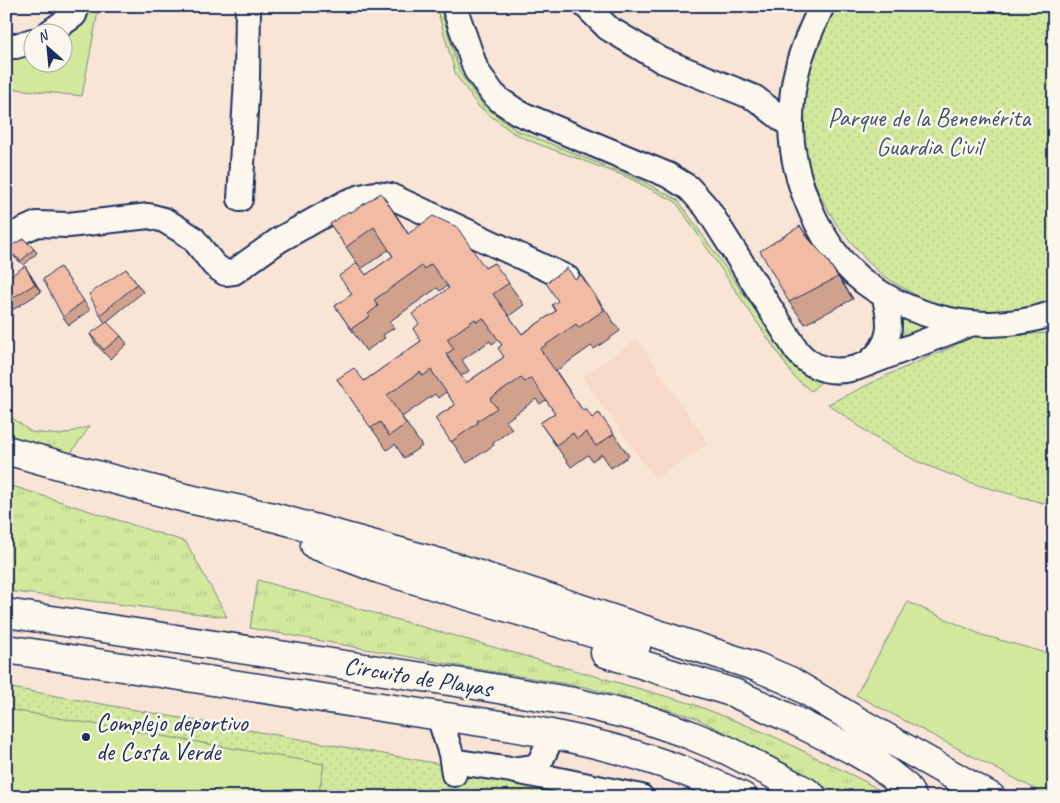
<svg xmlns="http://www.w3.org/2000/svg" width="1060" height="803" font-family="Caveat,sans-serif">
  <defs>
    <pattern id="grass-tufts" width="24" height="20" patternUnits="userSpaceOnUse" patternTransform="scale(1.25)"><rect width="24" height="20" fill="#d2e89d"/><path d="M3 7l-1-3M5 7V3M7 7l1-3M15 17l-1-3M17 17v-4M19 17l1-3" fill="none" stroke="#b4c78a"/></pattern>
    <pattern id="park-dots" width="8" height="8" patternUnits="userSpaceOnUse" patternTransform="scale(1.25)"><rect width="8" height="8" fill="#d2e89d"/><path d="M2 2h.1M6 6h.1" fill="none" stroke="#b4c78a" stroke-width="1.8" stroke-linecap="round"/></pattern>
  </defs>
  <rect width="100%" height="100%" fill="#f8e5d6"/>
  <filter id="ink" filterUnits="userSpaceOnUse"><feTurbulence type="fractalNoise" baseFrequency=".02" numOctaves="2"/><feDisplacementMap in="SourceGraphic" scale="10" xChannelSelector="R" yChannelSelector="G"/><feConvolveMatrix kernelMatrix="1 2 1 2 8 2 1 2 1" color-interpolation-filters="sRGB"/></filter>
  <g filter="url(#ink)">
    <!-- built -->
    <path fill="#f6d9c7" d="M 637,339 L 708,444 L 655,479 L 582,377 Z"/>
    <!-- grass -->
    <path fill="url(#grass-tufts)" stroke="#768c7e" d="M 436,6 L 440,6 L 460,73 L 482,104 L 516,130 L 640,180 L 678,200 L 795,367 L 823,380 L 811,391 L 794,377 L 676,202 L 627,177 L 579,159 L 535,143 L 513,133 L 478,106 L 456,75 Z
      M 909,318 L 934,329 L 894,345 L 901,321 Z
      M 6,413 L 31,432 L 61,435 L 90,426 L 71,453 L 6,435 Z
      M 6,484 L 186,542 L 227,617 L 6,591 Z
      M 258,580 L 693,704 L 773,736 L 866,782 L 879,790 L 884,797 L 841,797 L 789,765 L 694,717 L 585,687 L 465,667 L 250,628 Z"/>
    <!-- park -->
    <path fill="url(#park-dots)" stroke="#768c7e" d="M 836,6 L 1054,6 L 1054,301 L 1017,313 L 971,310 L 949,307 L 924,300 L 893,282 L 881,274 L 867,261 L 837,225 L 822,199 L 810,171 L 804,144 L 803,119 L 806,74 L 817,46 Z
      M 1054,331 L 1054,506 L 974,484 L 916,461 L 874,437 L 828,404 L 890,374 L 952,347 L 972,336 L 987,337 L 1049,333 Z
      M 6,687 L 626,797 L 6,797 Z"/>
    <!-- garden -->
    <path fill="#d2e89d" stroke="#768c7e" d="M 83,6 L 99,6 L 82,96 L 6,88 L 6,54 L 32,51 L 32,62 L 62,62 L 62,32 Z
      M 908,602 L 982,635 L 1054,655 L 1054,797 L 1050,797 L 856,695 Z
      M 6,709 L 324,764 L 318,797 L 6,797 Z"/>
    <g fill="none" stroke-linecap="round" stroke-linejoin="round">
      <!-- minor casing -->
      <g stroke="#1b2f5e" stroke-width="28">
        <path id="minor" d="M 454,6 L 476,70 L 493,94 L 501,101 L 519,113 L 629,159 L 668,175 L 689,188 L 707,208 L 797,351 C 813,370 833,374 856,368 L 970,324
          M 586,6 L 608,28 L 661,60 L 755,98 L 791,126
          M 822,6 C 802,47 790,79 791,126 C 792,180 820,248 864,282 C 890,301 919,314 950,320 C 985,327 1020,325 1054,313
          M 50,32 L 74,15 L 77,6
          M 6,46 L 16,46 L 32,41
          M 240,199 L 247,78 L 248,6
          M 6,238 L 37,224 L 68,225 L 149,216 L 164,220 L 179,229 L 193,238 L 214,265 L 225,273 L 234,272 L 279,240 L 347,202 L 361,197 L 375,194 L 390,196 L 412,206 L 567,278
          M 868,363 C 893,344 892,323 884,295
          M 439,716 L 451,754 L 454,774
          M 452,761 L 511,770 L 641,797
          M 512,770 L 535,767 L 539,764 L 553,734"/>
      </g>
      <!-- major casing -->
      <g stroke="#1b2f5e" stroke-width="31">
        <path id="major" d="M 6,450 L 77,470 L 189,499"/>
      </g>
      <!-- highway casing -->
      <g stroke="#1b2f5e" stroke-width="31">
        <path id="highway" d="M 189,499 L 273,517 L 458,568 L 757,667 L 790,681 L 852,718 L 991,797
          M 315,545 L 379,569 L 636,646
          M 6,613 L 475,685 L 574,702 L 645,719 L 688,734 L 729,751 L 805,791 L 813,797
          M 6,649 L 439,716 C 513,726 587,738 658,762 C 687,771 715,784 743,797
          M 605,653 L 734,693 L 785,716 L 853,750 L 877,764 L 906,787 L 912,797"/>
      </g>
      <!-- minor -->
      <use href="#minor" stroke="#fbf7ec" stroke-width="24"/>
      <!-- major -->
      <use href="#major" stroke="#fbf7ec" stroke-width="28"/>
      <!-- highway -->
      <use href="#highway" stroke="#fbf7ec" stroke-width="28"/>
    </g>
    <!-- wall -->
    <path fill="#d0a28d" stroke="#1b2f5e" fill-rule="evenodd" d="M 350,213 L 396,215 L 408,234 L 485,268 L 494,263 L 524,305 L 509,316 L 522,334 L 556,311 L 558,301 L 575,279 L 581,275 L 620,331 L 594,349 L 591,346 L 556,371 L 583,411 L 592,418 L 599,413 L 629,456 L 611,468 L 602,454 L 592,461 L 588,455 L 571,467 L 540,423 L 555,413 L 546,400 L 540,404 L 536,399 L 506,421 L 512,429 L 493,443 L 494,445 L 467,463 L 435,418 L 455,405 L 446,392 L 438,398 L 435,394 L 402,417 L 422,446 L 404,458 L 395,444 L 387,450 L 337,379 L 364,381 L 421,341 L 419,325 L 449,289 L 447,286 L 440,291 L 437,288 L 389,322 L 394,328 L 383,335 L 385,338 L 366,351 L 335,306 L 352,294 L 357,263 L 330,224 ZM 388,250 L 393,256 L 366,275 L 361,269 ZM 498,340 L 502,345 L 504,357 L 466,383 L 461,376 L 469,371 L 462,360 L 490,341 L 492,344 Z
      M 800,226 L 840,279 L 853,299 L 805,324 L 789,302 Z
      M 6,248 L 34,249 L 37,253 L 24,265 L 8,252 L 6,250 Z
      M 60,267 L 90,310 L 69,325 L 63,317 Z
      M 126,269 L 143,292 L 105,323 L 100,315 Z
      M 30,274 L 41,292 L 6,314 L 6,279 Z
      M 90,334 L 121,336 L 127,344 L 110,359 L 95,343 Z"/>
    <!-- shaded-wall -->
    <path fill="#a98473" stroke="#1b2f5e" d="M 381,193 L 396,215 L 423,256 L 408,234 Z
      M 825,257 L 840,279 L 853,299 L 838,277 Z
      M 25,266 L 30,274 L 41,292 L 35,284 Z"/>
    <!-- building -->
    <path fill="#f2bca4" stroke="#1b2f5e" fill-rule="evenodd" d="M 381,193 L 408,234 L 433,216 L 457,227 L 485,268 L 494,263 L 509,283 L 493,294 L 522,334 L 556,311 L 552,305 L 558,301 L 546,283 L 567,268 L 575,279 L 581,275 L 604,310 L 578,328 L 576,324 L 540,349 L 583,411 L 586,409 L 592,418 L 599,413 L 614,434 L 596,446 L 586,432 L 577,439 L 573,433 L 556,445 L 540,423 L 555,413 L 531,378 L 525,382 L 521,378 L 490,399 L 497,408 L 477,421 L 478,423 L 451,442 L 435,418 L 455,405 L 431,370 L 423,376 L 420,372 L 387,395 L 406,424 L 389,436 L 380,422 L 371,428 L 337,379 L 354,368 L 364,381 L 421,341 L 413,329 L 419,324 L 412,314 L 449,288 L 431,264 L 424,269 L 422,266 L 374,300 L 378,306 L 368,314 L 370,316 L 351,329 L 335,306 L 352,294 L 339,276 L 357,263 L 366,275 L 393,256 L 374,227 L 346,247 L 330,224 L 349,211 L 350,213 ZM 483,318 L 502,345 L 498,348 L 504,357 L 466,383 L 446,354 L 454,349 L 447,339 L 475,319 L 477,322 Z
      M 800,226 L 808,238 L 825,257 L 838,277 L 789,302 L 760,251 Z
      M 24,239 L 34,249 L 21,261 L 6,249 L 6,248 Z
      M 25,266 L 35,284 L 6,302 L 6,279 Z
      M 60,267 L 84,301 L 63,317 L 43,279 Z
      M 126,269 L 137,284 L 100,315 L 89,294 Z
      M 107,322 L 121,336 L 104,350 L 90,334 Z"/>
  </g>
  <!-- markers -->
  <circle fill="#1b2f5e" stroke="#fbf7ec" stroke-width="2" cx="86" cy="737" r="5"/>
  <g text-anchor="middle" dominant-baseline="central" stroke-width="5" stroke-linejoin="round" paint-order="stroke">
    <!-- park labels -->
    <g font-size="25" fill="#40546b" stroke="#fbf7ec">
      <text x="929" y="118">Parque de la Benemérita<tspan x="929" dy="29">Guardia Civil</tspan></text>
    </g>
    <!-- street labels -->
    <g font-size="25" fill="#1b2f5e" stroke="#fbf7ec">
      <text transform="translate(418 677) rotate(9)">Circuito de Playas</text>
    </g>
    <!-- poi labels -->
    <g font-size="25" fill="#1b2f5e" stroke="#fbf7ec" text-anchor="start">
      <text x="96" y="723">Complejo deportivo<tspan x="96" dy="29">de Costa Verde</tspan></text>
    </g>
  </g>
  <!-- margin -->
  <rect width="1060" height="803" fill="none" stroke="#fbf7ec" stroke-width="25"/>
  <rect x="12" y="12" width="1035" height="778" fill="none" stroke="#1b2f5e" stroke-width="2" filter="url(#ink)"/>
  <!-- north arrow -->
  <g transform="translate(48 48) rotate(333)"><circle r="24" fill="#fbf7ec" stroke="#a1a7b3"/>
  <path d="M0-4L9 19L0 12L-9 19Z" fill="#1b2f5e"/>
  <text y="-8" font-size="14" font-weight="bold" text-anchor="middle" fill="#1b2f5e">N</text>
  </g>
</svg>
